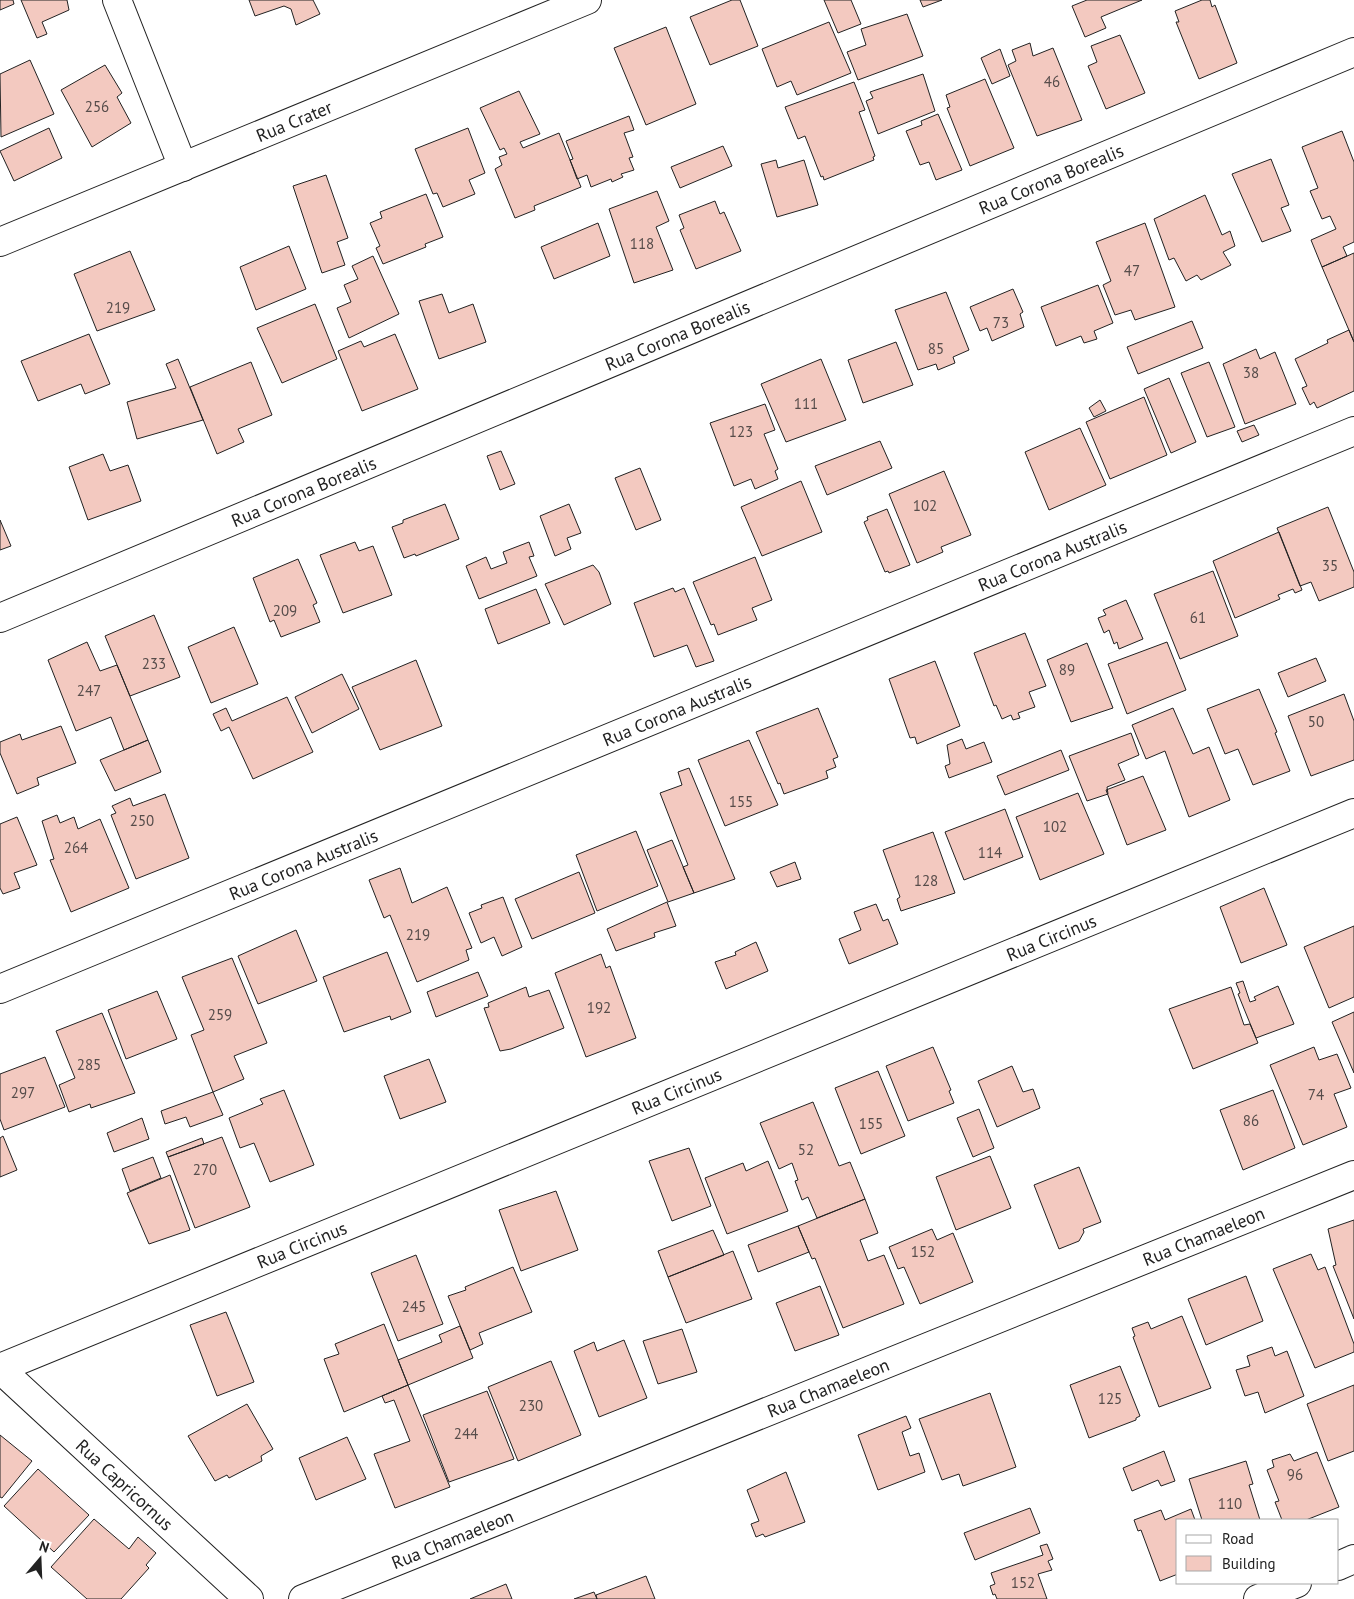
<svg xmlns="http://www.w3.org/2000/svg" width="1354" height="1599" font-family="'PT Sans',sans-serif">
  <rect width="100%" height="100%" fill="#fff"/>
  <!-- building -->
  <path fill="#f3c9c0" stroke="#222" d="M 0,0 L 13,0 L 14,4 L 0,10 Z
    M 21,0 L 67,0 L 69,10 L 42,22 L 47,34 L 37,38 Z
    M 249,0 L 313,0 L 320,14 L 296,25 L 291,9 L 284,6 L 255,16 Z
    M 732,0 L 740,0 L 758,46 L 710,65 L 690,17 Z
    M 824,0 L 851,0 L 861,24 L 838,33 Z
    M 920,0 L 942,0 L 923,7 Z
    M 1087,0 L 1142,0 L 1101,17 L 1106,28 L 1085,37 L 1072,6 Z
    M 1202,0 L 1210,0 L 1212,7 L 1215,5 L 1237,63 L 1199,79 L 1176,22 L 1179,22 L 1175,11 Z
    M 907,14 L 923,56 L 858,80 L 847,52 L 866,45 L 861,29 Z
    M 829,22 L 851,73 L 797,95 L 791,81 L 777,87 L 762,49 Z
    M 666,27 L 696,104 L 646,125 L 614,48 Z
    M 1120,35 L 1145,93 L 1106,109 L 1088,66 L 1097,62 L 1091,46 Z
    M 1030,43 L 1033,56 L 1053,48 L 1082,120 L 1037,136 L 1008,65 L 1016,61 L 1012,50 Z
    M 1000,49 L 1010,76 L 992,84 L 981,58 Z
    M 30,60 L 54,114 L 1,137 L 0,74 Z
    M 105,65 L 122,93 L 117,97 L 131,123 L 92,147 L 61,90 Z
    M 923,74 L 935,111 L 878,134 L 866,101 L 873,98 L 870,92 Z
    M 985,79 L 1014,148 L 970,166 L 947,108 L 950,107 L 946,95 Z
    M 854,82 L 865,110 L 859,112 L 875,156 L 873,157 L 874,160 L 824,180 L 823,176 L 821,177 L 805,136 L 798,139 L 785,107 Z
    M 519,91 L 540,134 L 520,142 L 523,148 L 559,133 L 581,187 L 534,206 L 535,210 L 515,218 L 495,169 L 502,165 L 499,157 L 507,154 L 504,148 L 500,150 L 480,108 Z
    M 938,114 L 962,170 L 936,180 L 929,162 L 920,165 L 906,131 L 922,125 L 921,121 Z
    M 629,116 L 634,130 L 624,133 L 633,157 L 629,158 L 634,170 L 621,174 L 623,177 L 612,182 L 611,179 L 591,187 L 587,175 L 577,179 L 570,160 L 573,159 L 566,141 Z
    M 49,128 L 62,158 L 14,181 L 0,151 Z
    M 468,128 L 485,173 L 469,180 L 475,194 L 443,207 L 437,193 L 433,194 L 415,149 Z
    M 1342,131 L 1354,162 L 1354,242 L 1343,247 L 1347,256 L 1322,267 L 1311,240 L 1336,229 L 1330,216 L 1322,219 L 1310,191 L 1318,188 L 1302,147 Z
    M 723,146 L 732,166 L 680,188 L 671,167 Z
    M 1271,159 L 1289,205 L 1281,208 L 1291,231 L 1262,242 L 1232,174 Z
    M 776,160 L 778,168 L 804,160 L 818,205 L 777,217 L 761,164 Z
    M 326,175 L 348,238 L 337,242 L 345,265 L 322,273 L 293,186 Z
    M 657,191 L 669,221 L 656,227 L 673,270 L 634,283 L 609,209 Z
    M 426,194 L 443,237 L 425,244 L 426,247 L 383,264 L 376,248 L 380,246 L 370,223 L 382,218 L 380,212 Z
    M 1205,195 L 1222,235 L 1230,231 L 1235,246 L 1223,252 L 1231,265 L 1201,280 L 1197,275 L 1186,281 L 1174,258 L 1169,260 L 1154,219 Z
    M 715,201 L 720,214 L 724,212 L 741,251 L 696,269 L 680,230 L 684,228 L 679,215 Z
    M 598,223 L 610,256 L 554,279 L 541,247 Z
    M 1145,223 L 1175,307 L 1135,320 L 1131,310 L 1115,315 L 1103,285 L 1111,281 L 1096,242 Z
    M 289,246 L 306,289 L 256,310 L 240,267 Z
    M 130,251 L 155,310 L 97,331 L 74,274 Z
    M 1354,253 L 1354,342 L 1322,267 Z
    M 373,256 L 399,314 L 349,338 L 337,308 L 351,302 L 344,285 L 358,279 L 352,266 Z
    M 1098,285 L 1113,323 L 1094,331 L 1097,339 L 1084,343 L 1081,336 L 1056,346 L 1041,307 Z
    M 1013,289 L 1023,312 L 1020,314 L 1024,327 L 992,341 L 987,328 L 980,331 L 970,307 Z
    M 946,292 L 969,350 L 953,357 L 955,363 L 938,370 L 936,364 L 918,370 L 895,310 Z
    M 442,294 L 449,313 L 473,304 L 486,342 L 439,359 L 419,301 Z
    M 315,304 L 337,359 L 282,383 L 257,328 Z
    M 1192,321 L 1203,348 L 1138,374 L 1127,347 Z
    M 1349,330 L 1354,342 L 1354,391 L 1317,408 L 1314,402 L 1310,405 L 1302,388 L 1307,386 L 1295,359 L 1328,343 L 1327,340 Z
    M 89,334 L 110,384 L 85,394 L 81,384 L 38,401 L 21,361 Z
    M 395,334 L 418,389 L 362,411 L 338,351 L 361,341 L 364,347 Z
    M 896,342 L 913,385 L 863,403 L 848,360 Z
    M 1256,349 L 1260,359 L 1275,352 L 1296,404 L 1245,424 L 1223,364 Z
    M 178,359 L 203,420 L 137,439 L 127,402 L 176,388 L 166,364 Z
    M 821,359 L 846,420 L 786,442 L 761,384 Z
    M 251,362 L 272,415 L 238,429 L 244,442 L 217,454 L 190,387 Z
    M 1209,362 L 1235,427 L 1207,437 L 1181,373 Z
    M 1169,378 L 1196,442 L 1171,453 L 1144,389 Z
    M 1144,397 L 1167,455 L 1110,479 L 1086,422 Z
    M 1100,400 L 1106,411 L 1094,417 L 1089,408 Z
    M 765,404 L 775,430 L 764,434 L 778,469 L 775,471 L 778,479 L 755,489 L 751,479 L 734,486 L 710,423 Z
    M 1254,425 L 1259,435 L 1242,442 L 1237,431 Z
    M 1080,428 L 1106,485 L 1049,510 L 1025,452 Z
    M 880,441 L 892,468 L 827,495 L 815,466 Z
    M 501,451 L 515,484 L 500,490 L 487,456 Z
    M 103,454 L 110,471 L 128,465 L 141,501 L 88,520 L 69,467 Z
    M 640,468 L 661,520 L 636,530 L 615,478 Z
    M 944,471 L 971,535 L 941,547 L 943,552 L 917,563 L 889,494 Z
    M 801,481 L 822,532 L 762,556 L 741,507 Z
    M 445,504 L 459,539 L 416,556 L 415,554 L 404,558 L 392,527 L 403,523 L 403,520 Z
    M 569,504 L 581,533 L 567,538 L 571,549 L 555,556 L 540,516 Z
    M 1328,507 L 1354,572 L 1354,587 L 1319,601 L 1311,582 L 1300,586 L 1277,528 Z
    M 887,509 L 910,565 L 889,573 L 888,571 L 885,572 L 864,522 L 868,520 L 867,517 Z
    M 0,520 L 11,546 L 0,550 Z
    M 1279,532 L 1302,590 L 1295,593 L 1293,589 L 1278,595 L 1280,599 L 1235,618 L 1213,561 Z
    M 355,542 L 359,551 L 373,546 L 392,595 L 343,613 L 320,555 Z
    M 529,542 L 534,556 L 529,557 L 537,576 L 479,599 L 466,566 L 486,557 L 491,569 L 507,563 L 503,552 Z
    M 755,557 L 772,600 L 752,608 L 757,620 L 718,635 L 714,624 L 711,625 L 693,582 Z
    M 298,559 L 317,603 L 313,605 L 320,622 L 281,637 L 274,620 L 270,622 L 253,578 Z
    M 593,565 L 599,572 L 611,604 L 564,625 L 545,584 Z
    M 1213,571 L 1238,636 L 1180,659 L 1154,594 Z
    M 673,588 L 675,592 L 684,588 L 714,661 L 696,667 L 687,645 L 654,657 L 634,603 Z
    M 536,589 L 550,623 L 498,644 L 485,609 Z
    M 1126,600 L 1143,639 L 1119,649 L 1117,642 L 1114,644 L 1109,630 L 1104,633 L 1098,618 L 1106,615 L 1103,610 Z
    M 154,615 L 180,677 L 130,696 L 105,636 Z
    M 234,627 L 258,684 L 211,703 L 188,647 Z
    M 1025,633 L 1046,686 L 1029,692 L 1035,707 L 1018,713 L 1020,718 L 1013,720 L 1011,715 L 1002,719 L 996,705 L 994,706 L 974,653 Z
    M 87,642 L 100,671 L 117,665 L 148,740 L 124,750 L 111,717 L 76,731 L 48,660 Z
    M 1167,642 L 1186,690 L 1127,714 L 1108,664 Z
    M 1087,643 L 1113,708 L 1071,722 L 1047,660 Z
    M 1316,658 L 1326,681 L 1288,697 L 1278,673 Z
    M 416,660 L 442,726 L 380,750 L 352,687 Z
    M 935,661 L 960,726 L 917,744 L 915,737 L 910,738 L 889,679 Z
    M 342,674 L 359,709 L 312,733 L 295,697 Z
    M 1259,689 L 1277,732 L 1275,733 L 1290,771 L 1253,785 L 1238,749 L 1225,754 L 1207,709 Z
    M 1344,694 L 1354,721 L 1354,760 L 1311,776 L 1288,716 Z
    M 287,697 L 313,752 L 253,779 L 229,727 L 221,731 L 213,714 L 226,708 L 232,721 Z
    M 818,708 L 838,757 L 833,759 L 836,767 L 826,771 L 828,778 L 784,794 L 780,783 L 778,784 L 756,732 Z
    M 1173,708 L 1193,754 L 1209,747 L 1230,800 L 1189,817 L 1165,751 L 1146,759 L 1132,725 Z
    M 61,726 L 76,763 L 37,778 L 39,785 L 17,794 L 0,753 L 0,742 L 20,734 L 22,740 Z
    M 1131,733 L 1139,755 L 1118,764 L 1125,780 L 1107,787 L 1108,794 L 1087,801 L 1069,756 Z
    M 962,739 L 966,749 L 984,742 L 992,762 L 949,778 L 945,766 L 950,764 L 947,745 Z
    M 148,740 L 161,772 L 115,791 L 100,760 Z
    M 749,740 L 778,805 L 725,826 L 698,760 Z
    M 1061,750 L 1069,770 L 1005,795 L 997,776 Z
    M 689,768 L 735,879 L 694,893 L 683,867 L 688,865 L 660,793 L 682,785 L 678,772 Z
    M 1143,776 L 1166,830 L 1127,845 L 1106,790 Z
    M 1078,793 L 1104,854 L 1040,880 L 1016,817 Z
    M 165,794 L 189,858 L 136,879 L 111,815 L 116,813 L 112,806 L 130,798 L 133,806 Z
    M 1005,809 L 1023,857 L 964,880 L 945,832 Z
    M 57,815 L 60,823 L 74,817 L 78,829 L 100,819 L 129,888 L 71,912 L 50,860 L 54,859 L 42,821 Z
    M 17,817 L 37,865 L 14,873 L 20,888 L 3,894 L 0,888 L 0,824 Z
    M 636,831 L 658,886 L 597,911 L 576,855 Z
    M 933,832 L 955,893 L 901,911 L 897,899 L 900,897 L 883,850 Z
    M 672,840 L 694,893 L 668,902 L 647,850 Z
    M 795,862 L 801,879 L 777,887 L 770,872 Z
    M 400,868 L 412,903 L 447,887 L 472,948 L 466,950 L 469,960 L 417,982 L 390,915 L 384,918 L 369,880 Z
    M 579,872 L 595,913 L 532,939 L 515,899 Z
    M 1264,888 L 1287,945 L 1241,963 L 1220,907 Z
    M 503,897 L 522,947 L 502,956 L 494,937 L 481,943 L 469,913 L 482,908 L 481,905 Z
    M 667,902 L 676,926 L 654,933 L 655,937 L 616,951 L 607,929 Z
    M 876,904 L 883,921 L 888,919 L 898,944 L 849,964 L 839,939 L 861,930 L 854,912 Z
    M 1354,926 L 1354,997 L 1329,1008 L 1304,947 Z
    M 296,930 L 317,981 L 258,1004 L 238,956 Z
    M 756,942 L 768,971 L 726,989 L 715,962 L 736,955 L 735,952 Z
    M 387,952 L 411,1012 L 391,1020 L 390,1016 L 344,1032 L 323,977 Z
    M 601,954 L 606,968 L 610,966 L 636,1038 L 586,1057 L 555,973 Z
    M 232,958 L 267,1043 L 234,1056 L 244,1079 L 213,1092 L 191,1035 L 204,1030 L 182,977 Z
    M 478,972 L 488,996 L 436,1017 L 427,992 Z
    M 1243,981 L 1250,1002 L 1256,1000 L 1254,997 L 1278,986 L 1294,1024 L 1256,1038 L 1238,994 L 1240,993 L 1236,983 Z
    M 526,987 L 529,997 L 549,990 L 564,1028 L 511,1049 L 500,1051 L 484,1008 L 489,1007 L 488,1003 Z
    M 1231,987 L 1244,1025 L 1250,1024 L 1258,1043 L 1193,1069 L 1169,1009 Z
    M 157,991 L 177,1039 L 126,1059 L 108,1010 Z
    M 1354,1012 L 1354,1073 L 1332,1022 Z
    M 102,1013 L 135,1093 L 91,1108 L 90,1104 L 69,1112 L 59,1085 L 75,1078 L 56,1031 Z
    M 933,1047 L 951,1090 L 949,1091 L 954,1103 L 908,1121 L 886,1066 Z
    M 1314,1047 L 1319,1060 L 1337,1054 L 1351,1088 L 1334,1094 L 1347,1127 L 1303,1145 L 1270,1065 Z
    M 45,1057 L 65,1107 L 4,1130 L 0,1119 L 0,1074 Z
    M 429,1059 L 446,1102 L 400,1119 L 384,1076 Z
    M 1012,1066 L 1023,1092 L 1033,1089 L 1040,1108 L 997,1127 L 978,1081 Z
    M 878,1071 L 905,1136 L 861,1154 L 835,1088 Z
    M 284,1090 L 314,1165 L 270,1182 L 254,1143 L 240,1148 L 229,1118 L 263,1104 L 260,1099 Z
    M 1273,1090 L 1295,1148 L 1243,1170 L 1220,1110 Z
    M 213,1092 L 223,1115 L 190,1127 L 186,1117 L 165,1124 L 161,1111 Z
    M 813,1102 L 839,1166 L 850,1162 L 865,1199 L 817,1218 L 808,1197 L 802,1200 L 795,1181 L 798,1180 L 792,1163 L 779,1169 L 760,1123 Z
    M 979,1109 L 994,1148 L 973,1157 L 957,1118 Z
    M 142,1118 L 149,1139 L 114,1152 L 107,1133 Z
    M 3,1136 L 17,1170 L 0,1177 L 0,1138 Z
    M 222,1137 L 250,1207 L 195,1228 L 168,1157 Z
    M 202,1138 L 204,1144 L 168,1157 L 166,1152 Z
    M 689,1148 L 711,1206 L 672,1221 L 649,1161 Z
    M 990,1156 L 1011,1208 L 956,1230 L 936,1177 Z
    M 153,1157 L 161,1178 L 130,1191 L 122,1169 Z
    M 768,1161 L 788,1211 L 727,1234 L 705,1178 L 743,1163 L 746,1171 Z
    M 1079,1167 L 1101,1222 L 1083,1229 L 1084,1232 L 1079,1241 L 1059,1249 L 1034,1185 Z
    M 170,1175 L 190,1230 L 149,1244 L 127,1193 Z
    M 556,1191 L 578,1250 L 521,1271 L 499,1210 Z
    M 865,1199 L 878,1233 L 860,1240 L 868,1261 L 884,1255 L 904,1304 L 843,1328 L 815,1258 L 812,1259 L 798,1226 Z
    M 1354,1220 L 1354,1319 L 1333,1266 L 1336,1265 L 1328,1229 Z
    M 798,1226 L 809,1252 L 758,1272 L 748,1245 Z
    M 932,1229 L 937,1240 L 953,1233 L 973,1282 L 920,1304 L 904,1267 L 898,1269 L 889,1247 Z
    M 713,1230 L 724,1255 L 668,1277 L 658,1251 Z
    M 733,1251 L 752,1299 L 686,1323 L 668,1277 Z
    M 1311,1254 L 1318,1270 L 1325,1267 L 1354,1344 L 1354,1352 L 1315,1368 L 1273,1269 Z
    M 416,1255 L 443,1324 L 398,1341 L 371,1273 Z
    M 513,1267 L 532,1312 L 479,1333 L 483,1344 L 470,1350 L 448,1296 L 466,1290 L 465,1287 Z
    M 1246,1276 L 1263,1321 L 1206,1345 L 1188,1299 Z
    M 820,1286 L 839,1335 L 795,1351 L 776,1303 Z
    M 226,1312 L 254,1382 L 217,1396 L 190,1325 Z
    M 1182,1316 L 1211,1388 L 1159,1407 L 1133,1337 L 1135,1336 L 1132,1328 L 1148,1322 L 1151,1329 Z
    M 384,1324 L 408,1385 L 344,1412 L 324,1359 L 339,1354 L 335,1344 Z
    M 460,1326 L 473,1358 L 408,1385 L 398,1360 L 442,1342 L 439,1335 Z
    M 682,1329 L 697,1372 L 658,1384 L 643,1341 Z
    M 624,1340 L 647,1398 L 599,1417 L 574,1351 L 594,1342 L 597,1351 Z
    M 1272,1347 L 1275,1356 L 1287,1351 L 1304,1396 L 1265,1413 L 1258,1392 L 1245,1396 L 1236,1370 L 1250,1366 L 1247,1356 Z
    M 551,1361 L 581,1435 L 518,1461 L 488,1387 Z
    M 1120,1366 L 1140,1416 L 1136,1418 L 1136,1420 L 1089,1438 L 1070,1385 Z
    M 408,1385 L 450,1487 L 395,1508 L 374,1454 L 410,1441 L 394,1400 L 385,1403 L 382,1396 Z
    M 1354,1385 L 1354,1451 L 1328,1461 L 1307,1404 Z
    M 487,1391 L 514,1459 L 449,1482 L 423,1415 Z
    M 990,1393 L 1016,1467 L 963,1486 L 959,1474 L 942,1480 L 919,1419 Z
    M 247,1404 L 273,1449 L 261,1456 L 262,1461 L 229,1478 L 227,1475 L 215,1481 L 188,1436 Z
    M 906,1416 L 911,1428 L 902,1432 L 910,1456 L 919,1453 L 925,1472 L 878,1490 L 858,1435 Z
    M 0,1435 L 32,1461 L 2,1498 L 0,1497 Z
    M 347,1437 L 366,1479 L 316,1500 L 299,1458 Z
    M 1164,1451 L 1175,1481 L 1161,1486 L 1158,1480 L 1132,1491 L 1123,1468 Z
    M 1317,1452 L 1339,1507 L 1306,1520 L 1282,1520 L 1275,1502 L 1279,1501 L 1267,1470 L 1274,1467 L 1272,1460 L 1290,1454 L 1294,1461 Z
    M 1246,1461 L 1253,1484 L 1249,1485 L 1260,1520 L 1202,1520 L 1189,1479 Z
    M 38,1469 L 89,1515 L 54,1552 L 4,1506 Z
    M 786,1472 L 805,1522 L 765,1537 L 763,1534 L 756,1537 L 751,1524 L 759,1521 L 747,1490 Z
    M 1030,1508 L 1040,1533 L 975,1560 L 964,1533 Z
    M 1191,1509 L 1195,1520 L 1178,1520 L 1178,1574 L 1160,1581 L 1141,1530 L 1138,1531 L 1134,1520 L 1161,1510 L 1165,1520 Z
    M 94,1519 L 129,1549 L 138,1537 L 156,1553 L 146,1565 L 149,1568 L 121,1599 L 87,1599 L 51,1567 Z
    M 1047,1544 L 1053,1559 L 1048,1561 L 1052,1570 L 1038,1574 L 1047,1599 L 997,1599 L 995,1594 L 993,1595 L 990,1586 L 995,1584 L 991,1573 L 1043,1555 L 1040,1546 Z
    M 646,1576 L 655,1599 L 597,1599 L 596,1595 Z
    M 506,1584 L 512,1599 L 470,1599 Z
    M 594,1592 L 597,1599 L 574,1599 Z"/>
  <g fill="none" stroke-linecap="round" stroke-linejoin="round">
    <!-- minor casing -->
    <g stroke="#222" stroke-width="30">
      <g id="minor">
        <path d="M 117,0 L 183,167"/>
        <path id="s1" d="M 0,242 L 587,0"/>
        <path id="s2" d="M 0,618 L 1354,52"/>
        <path id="s3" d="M 0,989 L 1354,431"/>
        <path id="s4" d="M 0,1368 L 1354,813"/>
        <path id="s5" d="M 0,1369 L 249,1599"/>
        <path d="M 1338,1566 L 1354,1559"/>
        <path id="s6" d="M 303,1599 L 1354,1175"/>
        <path d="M 1258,1599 L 1297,1583"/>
      </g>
    </g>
    <!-- minor -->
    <use href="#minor" stroke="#fff" stroke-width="28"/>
  </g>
  <g text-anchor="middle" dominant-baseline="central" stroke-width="4" stroke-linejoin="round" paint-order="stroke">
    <!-- number labels -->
    <g font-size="15" fill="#564c4a">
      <text x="1052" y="81">46</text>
      <text x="97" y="106">256</text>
      <text x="642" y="243">118</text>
      <text x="1132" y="270">47</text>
      <text x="118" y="307">219</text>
      <text x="1001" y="322">73</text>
      <text x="936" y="348">85</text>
      <text x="1251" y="372">38</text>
      <text x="806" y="403">111</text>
      <text x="741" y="431">123</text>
      <text x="925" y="505">102</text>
      <text x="1330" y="565">35</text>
      <text x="285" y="610">209</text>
      <text x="1198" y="617">61</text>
      <text x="154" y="663">233</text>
      <text x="1067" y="669">89</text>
      <text x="89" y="690">247</text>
      <text x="1316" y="721">50</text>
      <text x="741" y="801">155</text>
      <text x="142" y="820">250</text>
      <text x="1055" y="826">102</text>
      <text x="76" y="847">264</text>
      <text x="990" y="852">114</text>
      <text x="926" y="880">128</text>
      <text x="418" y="934">219</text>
      <text x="599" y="1007">192</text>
      <text x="220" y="1014">259</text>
      <text x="89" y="1064">285</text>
      <text x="23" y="1092">297</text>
      <text x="1316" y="1094">74</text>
      <text x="1251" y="1120">86</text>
      <text x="871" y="1123">155</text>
      <text x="806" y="1149">52</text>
      <text x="205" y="1169">270</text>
      <text x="923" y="1251">152</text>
      <text x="414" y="1306">245</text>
      <text x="1110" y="1398">125</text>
      <text x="531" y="1405">230</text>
      <text x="466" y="1433">244</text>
      <text x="1295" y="1474">96</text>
      <text x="1230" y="1503">110</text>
      <text x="1023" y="1582">152</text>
    </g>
    <!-- street labels -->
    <g font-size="18" fill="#222" stroke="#fff">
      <text stroke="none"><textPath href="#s1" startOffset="318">Rua Crater</textPath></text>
      <text stroke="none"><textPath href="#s2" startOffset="1139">Rua Corona Borealis</textPath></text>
      <text stroke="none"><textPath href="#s2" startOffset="734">Rua Corona Borealis</textPath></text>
      <text stroke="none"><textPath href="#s2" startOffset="329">Rua Corona Borealis</textPath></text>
      <text stroke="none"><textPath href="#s3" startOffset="1138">Rua Corona Australis</textPath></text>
      <text stroke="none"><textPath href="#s3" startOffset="732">Rua Corona Australis</textPath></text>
      <text stroke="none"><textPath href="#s3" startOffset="328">Rua Corona Australis</textPath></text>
      <text stroke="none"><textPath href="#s4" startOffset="1136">Rua Circinus</textPath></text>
      <text stroke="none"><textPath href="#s4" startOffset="731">Rua Circinus</textPath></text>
      <text stroke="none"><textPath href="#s6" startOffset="971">Rua Chamaeleon</textPath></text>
      <text stroke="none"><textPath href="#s4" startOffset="326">Rua Circinus</textPath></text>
      <text stroke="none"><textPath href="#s6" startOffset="566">Rua Chamaeleon</textPath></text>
      <text stroke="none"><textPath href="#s5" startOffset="170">Rua Capricornus</textPath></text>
      <text stroke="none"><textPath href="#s6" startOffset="161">Rua Chamaeleon</textPath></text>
    </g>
  </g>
  <!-- legend -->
  <rect x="1176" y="1519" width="162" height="65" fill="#ffffff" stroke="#a7a7a7"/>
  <rect x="1186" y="1535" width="25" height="8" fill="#ffffff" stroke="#a7a7a7"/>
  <text x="1222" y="1544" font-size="15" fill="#222222">Road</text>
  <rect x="1186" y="1556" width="25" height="15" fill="#f3c9c0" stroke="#a7a7a7"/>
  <text x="1222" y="1569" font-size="15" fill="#222222">Building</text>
  <!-- north arrow -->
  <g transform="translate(40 1559) rotate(19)" stroke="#ffffff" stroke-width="4" paint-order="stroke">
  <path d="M0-4L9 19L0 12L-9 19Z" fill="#222222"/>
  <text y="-8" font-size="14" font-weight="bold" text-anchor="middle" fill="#222222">N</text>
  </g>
</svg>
